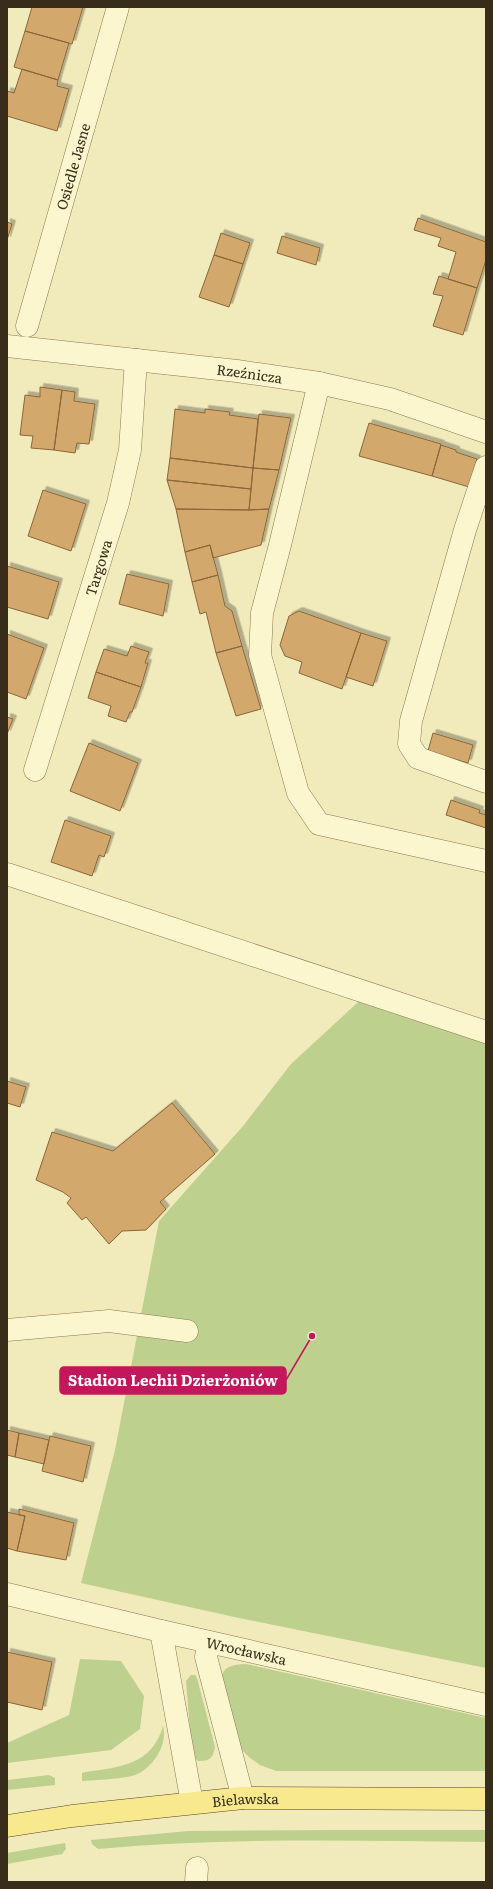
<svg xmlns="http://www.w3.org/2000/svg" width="493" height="1889" font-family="Literata,serif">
  <defs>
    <filter id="shadow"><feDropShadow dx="3.5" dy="-3.5" stdDeviation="0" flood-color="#0004"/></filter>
  </defs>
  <rect width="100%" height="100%" fill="#f1eabb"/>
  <!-- green -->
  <path fill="#bed08e" d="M 369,992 L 486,1034 L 486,1668 L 239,1618 L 81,1583 L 115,1450 L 159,1221 L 243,1126 L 291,1064 Z
    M 80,1659 L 121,1661 L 144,1696 L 140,1729 L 111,1750 L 7,1763 L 7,1743 L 69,1715 Z
    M 246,1664 L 486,1718 L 486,1771 L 276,1771 L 260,1765 L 250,1758 L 239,1747 L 221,1679 C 223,1665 234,1665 246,1664 Z
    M 191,1675 L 195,1675 L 197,1678 L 215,1747 C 213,1759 209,1761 198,1761 L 192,1755 L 186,1681 Z
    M 163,1726 C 168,1745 153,1768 135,1775 C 124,1779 95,1780 82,1781 L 82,1773 L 86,1772 C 120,1767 152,1765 163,1726 Z
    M 49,1775 L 55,1778 L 55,1785 L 7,1790 L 7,1780 Z
    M 333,1830 L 486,1830 L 486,1842 C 357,1841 227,1837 98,1849 L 92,1844 L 91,1840 L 188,1831 Z
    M 65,1843 L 66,1849 L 62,1854 L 7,1864 L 7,1853 Z"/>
  <!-- building -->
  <path fill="#d3a86d" stroke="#8b6637" filter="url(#shadow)" d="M 32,7 L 83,7 L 72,44 L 25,31 Z
    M 25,31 L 69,43 L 58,80 L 14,67 Z
    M 22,69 L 58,80 L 57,86 L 69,89 L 57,131 L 7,116 L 7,91 L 14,93 Z
    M 418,218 L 486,242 L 486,260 L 477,288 L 448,279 L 456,252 L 438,246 L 441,238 L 414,230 Z
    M 7,222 L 12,224 L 7,240 Z
    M 221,233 L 250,243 L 243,264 L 214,255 Z
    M 282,236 L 320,248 L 316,265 L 277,253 Z
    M 214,255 L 243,264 L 229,307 L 199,297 Z
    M 439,276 L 477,288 L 463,335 L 433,326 L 443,296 L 433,294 Z
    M 40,387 L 62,390 L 54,450 L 31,448 L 33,436 L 20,435 L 25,395 L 40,397 Z
    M 62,390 L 75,392 L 74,401 L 95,404 L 89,444 L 77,443 L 75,453 L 54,450 Z
    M 175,409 L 205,413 L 205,409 L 230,412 L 229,415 L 258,419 L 253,468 L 170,458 Z
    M 259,414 L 291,418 L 279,470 L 253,468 Z
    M 369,423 L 441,444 L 432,476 L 359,456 Z
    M 441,445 L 456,450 L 456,452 L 477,459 L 469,487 L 432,476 Z
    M 170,458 L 253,468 L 251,489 L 167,480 Z
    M 253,468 L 279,470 L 269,509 L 249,510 Z
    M 167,480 L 251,489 L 249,510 L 176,509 Z
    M 43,490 L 86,504 L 71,551 L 28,536 Z
    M 176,509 L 249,510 L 269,509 L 261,545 L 213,558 L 210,545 L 185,552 Z
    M 210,545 L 218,575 L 192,582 L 185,552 Z
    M 7,566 L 59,582 L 48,619 L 7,607 Z
    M 127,574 L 169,584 L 163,616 L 119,604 Z
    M 218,575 L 225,606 L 232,611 L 242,646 L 216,653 L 206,612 L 200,614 L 192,582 Z
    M 299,611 L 361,633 L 342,689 L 299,673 L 302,662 L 285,656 L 280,645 L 289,616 Z
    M 361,633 L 387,641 L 373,686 L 346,677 Z
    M 7,634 L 44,648 L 26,699 L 7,692 Z
    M 131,646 L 149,652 L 145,663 L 148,663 L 141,687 L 96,672 L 104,649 L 127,656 Z
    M 242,646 L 261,709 L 236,716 L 216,653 Z
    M 96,672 L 141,687 L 132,712 L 130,712 L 126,722 L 108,716 L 111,706 L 88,698 Z
    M 7,717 L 13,719 L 7,734 Z
    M 433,733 L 473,745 L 468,763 L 428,751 Z
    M 89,743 L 138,763 L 120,811 L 70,791 Z
    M 451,800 L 480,810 L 479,813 L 486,815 L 486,828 L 446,815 Z
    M 65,820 L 111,836 L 104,857 L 99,855 L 92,876 L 51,862 Z
    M 7,1081 L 26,1087 L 20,1107 L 7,1103 Z
    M 172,1103 L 215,1154 L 160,1202 L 166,1209 L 146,1230 L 122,1231 L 109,1244 L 86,1217 L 82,1220 L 67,1203 L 71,1198 L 63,1192 L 36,1180 L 52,1132 L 113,1151 Z
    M 7,1430 L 19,1433 L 15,1457 L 7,1455 Z
    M 19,1433 L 49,1440 L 44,1464 L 15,1457 Z
    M 50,1436 L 91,1446 L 83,1482 L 42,1471 Z
    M 19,1509 L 74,1523 L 66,1560 L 17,1551 L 25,1516 L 19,1515 Z
    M 7,1512 L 25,1516 L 17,1551 L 7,1548 Z
    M 7,1652 L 52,1662 L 42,1710 L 7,1702 Z"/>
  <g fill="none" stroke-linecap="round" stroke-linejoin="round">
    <!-- minor casing -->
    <g stroke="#8a7953" stroke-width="23">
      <g id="minor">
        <path id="s1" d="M 27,326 L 118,7"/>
        <path id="s2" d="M 7,346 L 237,371 L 319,383 L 390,399 L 486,432"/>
        <path d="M 319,383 L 280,545 L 262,613 L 260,655 L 298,793 L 319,824 L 486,861"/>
        <path d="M 486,467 L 465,530 L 411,721 L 409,744 L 418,758 L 486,782"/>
        <path id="s3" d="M 35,770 L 118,503 L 130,450 L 136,360"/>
        <path d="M 7,874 L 486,1032"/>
        <path d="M 7,1330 L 109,1321 L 187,1331"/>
        <path id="s4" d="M 7,1594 L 161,1631 L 486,1705"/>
        <path d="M 161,1631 L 192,1803"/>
        <path d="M 208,1642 L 206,1657 L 243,1798"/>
        <path d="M 196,1882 L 197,1868"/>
      </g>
    </g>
    <!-- major casing -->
    <g stroke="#574629" stroke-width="23">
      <g id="major">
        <path id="s5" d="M 7,1826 L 72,1816 L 243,1798 L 486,1799"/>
      </g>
    </g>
    <!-- minor -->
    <use href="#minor" stroke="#fcf6ce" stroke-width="22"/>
    <!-- major -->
    <use href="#major" stroke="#f9e98e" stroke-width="22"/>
  </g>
  <g text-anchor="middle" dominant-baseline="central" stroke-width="3" stroke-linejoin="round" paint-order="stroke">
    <!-- street labels -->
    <g font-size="14" fill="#372d1a" stroke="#f8f3cb">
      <text stroke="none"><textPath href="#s1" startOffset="166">Osiedle Jasne</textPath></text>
      <text stroke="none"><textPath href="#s2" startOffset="244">Rzeźnicza</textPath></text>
      <text stroke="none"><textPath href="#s3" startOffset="212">Targowa</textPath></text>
      <text stroke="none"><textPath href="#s4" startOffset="246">Wrocławska</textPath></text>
      <text stroke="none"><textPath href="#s5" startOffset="240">Bielawska</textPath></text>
    </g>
  </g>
  <!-- callouts -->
  <path fill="none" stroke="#c2185b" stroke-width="1.5" d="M312 1336L286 1380"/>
  <circle fill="#c2185b" stroke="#f8f3cb" stroke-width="1.5" cx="312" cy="1336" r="4"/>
  <rect fill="#c2185b" stroke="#c2185b" stroke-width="1.5" x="60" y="1367" width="226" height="27" rx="4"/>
  <g font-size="15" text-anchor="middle" font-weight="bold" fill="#fff">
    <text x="173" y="1386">Stadion Lechii Dzierżoniów</text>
  </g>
  <!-- border -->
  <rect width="493" height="1889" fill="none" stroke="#372d1a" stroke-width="16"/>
</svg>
